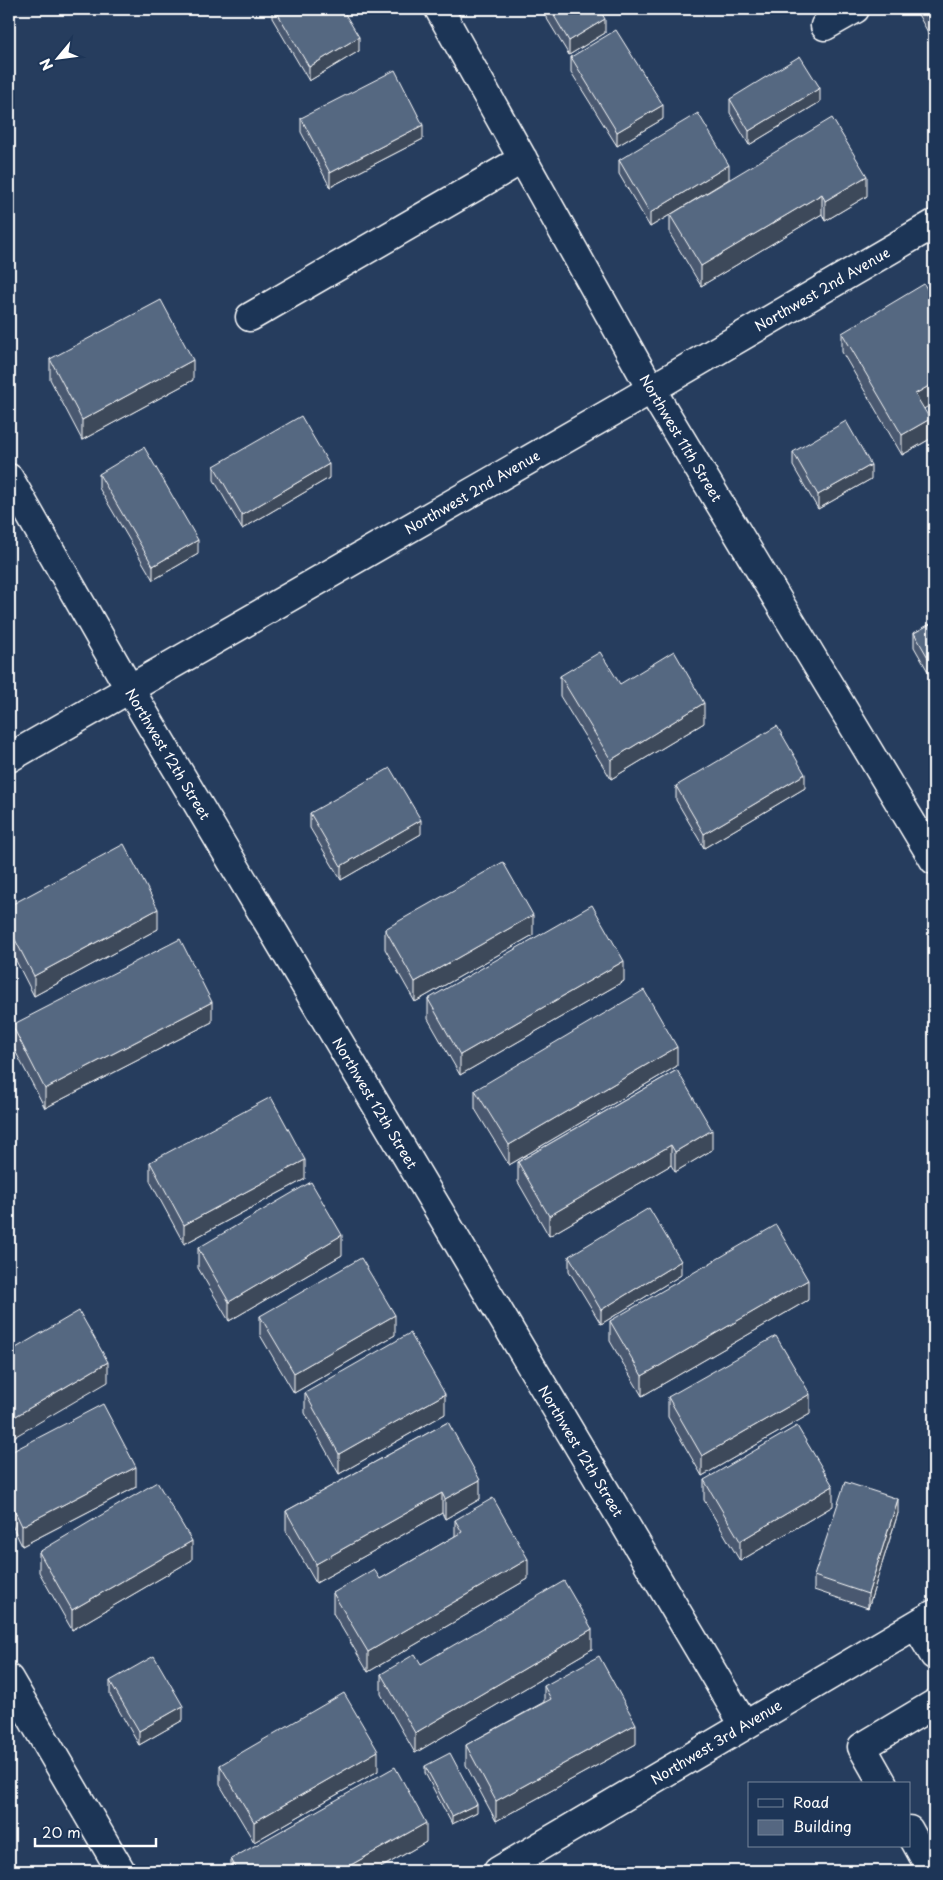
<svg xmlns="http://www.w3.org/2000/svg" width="943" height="1880" font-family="'Playpen Sans',sans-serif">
  <rect width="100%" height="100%" fill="#263d5e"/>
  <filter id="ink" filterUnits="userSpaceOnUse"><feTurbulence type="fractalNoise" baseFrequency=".02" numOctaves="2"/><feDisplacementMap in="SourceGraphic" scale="10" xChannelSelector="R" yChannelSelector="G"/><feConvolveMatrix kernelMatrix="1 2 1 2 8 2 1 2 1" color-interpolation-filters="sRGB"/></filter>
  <g filter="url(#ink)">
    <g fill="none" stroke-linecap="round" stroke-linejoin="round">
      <!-- minor casing -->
      <g stroke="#fff" stroke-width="31">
        <path id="minor" d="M 439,9 L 651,389 L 934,860
          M 825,26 L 855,9
          M 250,317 L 523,159
          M 9,478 L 129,688 L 744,1725
          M 9,758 L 631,401 L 934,224
          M 916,1625 L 934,1655
          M 9,1679 L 121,1871
          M 883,1784 L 862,1747 L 934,1704
          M 909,1830 L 925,1859 L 934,1854
          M 498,1871 L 934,1614"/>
      </g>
      <!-- minor -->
      <use href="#minor" stroke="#1d3557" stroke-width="28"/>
    </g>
    <!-- wall -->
    <path fill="#49596f" stroke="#fff" d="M 272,9 L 342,9 L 359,51 L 309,81 L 272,18 Z
      M 541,9 L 599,9 L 605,33 L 569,55 Z
      M 915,9 L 934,9 L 934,43 Z
      M 571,57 L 663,119 L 617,146 L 571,72 Z
      M 730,99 L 820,102 L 749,145 L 730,113 Z
      M 301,118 L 423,139 L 330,187 L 301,132 Z
      M 619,160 L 729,179 L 867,196 L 825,221 L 822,214 L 701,286 L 670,234 L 670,215 L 650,227 L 619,174 Z
      M 842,333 L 924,409 L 930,439 L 902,455 L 842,352 Z
      M 50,359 L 193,380 L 82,440 L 50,379 Z
      M 793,452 L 871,479 L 818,509 L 793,466 Z
      M 214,466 L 329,478 L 242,529 L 214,480 Z
      M 99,474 L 198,554 L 153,580 L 99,488 Z
      M 934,622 L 934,682 L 914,647 L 914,633 Z
      M 560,676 L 620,684 L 704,723 L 611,779 L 560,696 Z
      M 676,786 L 805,788 L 704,848 L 676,800 Z
      M 310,813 L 421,834 L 341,880 L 310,828 Z
      M 9,906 L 158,929 L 34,996 L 9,947 Z
      M 385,929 L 533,935 L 415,1002 L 385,949 Z
      M 624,981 L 460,1075 L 428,1019 L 428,999 Z
      M 212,1022 L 45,1108 L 12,1045 L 12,1025 Z
      M 677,1066 L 509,1165 L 475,1109 L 475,1090 Z
      M 677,1070 L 712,1150 L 675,1172 L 671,1165 L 549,1236 L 518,1182 L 518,1162 Z
      M 150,1162 L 305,1179 L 184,1244 L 150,1181 Z
      M 198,1248 L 342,1255 L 229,1321 L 198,1268 Z
      M 569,1256 L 681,1275 L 601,1324 L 569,1271 Z
      M 808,1300 L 642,1396 L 610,1341 L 610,1321 Z
      M 260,1316 L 395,1335 L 294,1393 L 260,1335 Z
      M 305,1393 L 445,1414 L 339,1474 L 305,1413 Z
      M 668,1397 L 810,1414 L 702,1476 L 668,1417 Z
      M 448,1422 L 480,1499 L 445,1519 L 442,1513 L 316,1583 L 286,1531 L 286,1511 Z
      M 9,1453 L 136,1487 L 22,1546 L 9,1519 Z
      M 704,1480 L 833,1506 L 740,1561 L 704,1500 Z
      M 898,1513 L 868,1608 L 814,1590 L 814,1576 Z
      M 455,1520 L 528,1579 L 368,1672 L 333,1613 L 333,1593 L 380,1579 L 455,1536 Z
      M 39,1552 L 192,1560 L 72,1630 L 39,1572 Z
      M 592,1649 L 415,1753 L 381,1694 L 381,1674 L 421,1664 Z
      M 110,1681 L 183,1720 L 139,1745 L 110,1695 Z
      M 544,1686 L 636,1744 L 496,1821 L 466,1765 L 466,1745 L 544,1702 Z
      M 220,1765 L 378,1771 L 254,1842 L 220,1785 Z
      M 425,1766 L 477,1812 L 452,1824 L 425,1773 Z
      M 426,1842 L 375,1871 L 231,1871 L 231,1859 Z"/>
    <!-- shaded-wall -->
    <path fill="#3c485a" stroke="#fff" d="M 605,19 L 605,33 L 569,55 L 569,41 Z
      M 359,37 L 359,51 L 309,81 L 309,67 Z
      M 820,88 L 820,102 L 749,145 L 749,131 Z
      M 663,105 L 663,119 L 617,146 L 617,132 Z
      M 423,125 L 423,139 L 330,187 L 330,173 Z
      M 729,165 L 729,179 L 650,227 L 650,213 Z
      M 867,176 L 867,196 L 825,221 L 825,201 Z
      M 822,194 L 822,214 L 701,286 L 701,266 Z
      M 193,360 L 193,380 L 82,440 L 82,420 Z
      M 934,383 L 934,403 L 915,414 L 915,394 Z
      M 930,419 L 930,439 L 902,455 L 902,435 Z
      M 329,464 L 329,478 L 242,529 L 242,515 Z
      M 871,465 L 871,479 L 818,509 L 818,495 Z
      M 198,540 L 198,554 L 153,580 L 153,566 Z
      M 704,703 L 704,723 L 611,779 L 611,760 Z
      M 805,774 L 805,788 L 704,848 L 704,834 Z
      M 421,820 L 421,834 L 341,880 L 341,866 Z
      M 158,909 L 158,929 L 34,996 L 34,976 Z
      M 533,915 L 533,935 L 415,1002 L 415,982 Z
      M 624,961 L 624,981 L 460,1075 L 460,1055 Z
      M 212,1002 L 212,1022 L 45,1108 L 45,1089 Z
      M 677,1047 L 677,1066 L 509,1165 L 509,1145 Z
      M 712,1130 L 712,1150 L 675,1172 L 675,1152 Z
      M 671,1145 L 671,1165 L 549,1236 L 549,1216 Z
      M 305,1160 L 305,1179 L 184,1244 L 184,1225 Z
      M 342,1235 L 342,1255 L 229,1321 L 229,1302 Z
      M 681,1261 L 681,1275 L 601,1324 L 601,1310 Z
      M 808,1280 L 808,1300 L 642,1396 L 642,1376 Z
      M 395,1315 L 395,1335 L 294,1393 L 294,1373 Z
      M 108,1362 L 108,1382 L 9,1440 L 9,1420 Z
      M 445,1394 L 445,1414 L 339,1474 L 339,1454 Z
      M 810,1394 L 810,1414 L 702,1476 L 702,1456 Z
      M 136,1467 L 136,1487 L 22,1546 L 22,1526 Z
      M 480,1480 L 480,1499 L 445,1519 L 445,1499 Z
      M 833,1486 L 833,1506 L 740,1561 L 740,1541 Z
      M 442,1493 L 442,1513 L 316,1583 L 316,1564 Z
      M 898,1499 L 898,1513 L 868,1608 L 868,1594 Z
      M 192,1541 L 192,1560 L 72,1630 L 72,1610 Z
      M 528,1559 L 528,1579 L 368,1672 L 368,1652 Z
      M 592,1629 L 592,1649 L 415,1753 L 415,1733 Z
      M 183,1706 L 183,1720 L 139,1745 L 139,1731 Z
      M 636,1724 L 636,1744 L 496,1821 L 496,1801 Z
      M 378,1751 L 378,1771 L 254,1842 L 254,1822 Z
      M 477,1804 L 477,1812 L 452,1824 L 452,1816 Z
      M 426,1823 L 426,1842 L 375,1871 L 340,1871 Z"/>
    <!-- building -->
    <path fill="#556781" stroke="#fff" d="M 275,9 L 342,9 L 359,37 L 309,67 Z
      M 550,9 L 599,9 L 605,19 L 569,41 Z
      M 923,9 L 934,9 L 934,29 Z
      M 616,30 L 663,105 L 617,132 L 571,57 Z
      M 800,56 L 820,88 L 749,131 L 730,99 Z
      M 395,70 L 423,125 L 330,173 L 301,118 Z
      M 698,113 L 729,165 L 650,213 L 619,160 Z
      M 832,118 L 867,176 L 825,201 L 822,194 L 701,266 L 670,215 Z
      M 924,284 L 934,301 L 934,383 L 915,394 L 930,419 L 902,435 L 842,333 Z
      M 161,300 L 193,360 L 82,420 L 50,359 Z
      M 301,416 L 329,464 L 242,515 L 214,466 Z
      M 846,421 L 871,465 L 818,495 L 793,452 Z
      M 144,447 L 198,540 L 153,566 L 99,474 Z
      M 934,622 L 934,668 L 914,633 Z
      M 674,651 L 704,703 L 611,760 L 560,676 L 600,652 L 620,684 Z
      M 777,726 L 805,774 L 704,834 L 676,786 Z
      M 390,768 L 421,820 L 341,866 L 310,813 Z
      M 124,844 L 158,909 L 34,976 L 9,928 L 9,906 Z
      M 503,862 L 533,915 L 415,982 L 385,929 Z
      M 592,905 L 624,961 L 460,1055 L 428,999 Z
      M 180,939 L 212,1002 L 45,1089 L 12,1025 Z
      M 644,990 L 677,1047 L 509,1145 L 475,1090 Z
      M 677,1070 L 712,1130 L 675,1152 L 671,1145 L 549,1216 L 518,1162 Z
      M 271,1097 L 305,1160 L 184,1225 L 150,1162 Z
      M 311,1182 L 342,1235 L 229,1302 L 198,1248 Z
      M 649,1208 L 681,1261 L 601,1310 L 569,1256 Z
      M 776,1225 L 808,1280 L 642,1376 L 610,1321 Z
      M 361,1258 L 395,1315 L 294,1373 L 260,1316 Z
      M 79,1311 L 108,1362 L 9,1420 L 9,1352 Z
      M 410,1333 L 445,1394 L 339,1454 L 305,1393 Z
      M 776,1336 L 810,1394 L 702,1456 L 668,1397 Z
      M 103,1404 L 136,1467 L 22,1526 L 9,1499 L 9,1453 Z
      M 448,1422 L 480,1480 L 445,1499 L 442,1493 L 316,1564 L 286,1511 Z
      M 797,1426 L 833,1486 L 740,1541 L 704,1480 Z
      M 157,1482 L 192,1541 L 72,1610 L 39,1552 Z
      M 845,1482 L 898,1499 L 868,1594 L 814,1576 Z
      M 493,1498 L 528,1559 L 368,1652 L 333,1593 L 374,1569 L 380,1579 L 462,1532 L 455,1520 Z
      M 564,1581 L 592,1629 L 415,1733 L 381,1674 L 415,1654 L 421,1664 Z
      M 154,1656 L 183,1706 L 139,1731 L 110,1681 Z
      M 599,1656 L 636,1724 L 496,1801 L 466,1745 L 551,1699 L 544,1686 Z
      M 344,1693 L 378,1751 L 254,1822 L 220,1765 Z
      M 450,1753 L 477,1804 L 452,1816 L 425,1766 Z
      M 395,1767 L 426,1823 L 340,1871 L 238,1871 L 231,1859 Z"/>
  </g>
  <g text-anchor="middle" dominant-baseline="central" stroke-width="4" stroke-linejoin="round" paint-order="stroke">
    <!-- street labels -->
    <g font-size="14" fill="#fff" stroke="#1d3557">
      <text transform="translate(822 289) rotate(-30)">Northwest 2nd Avenue</text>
      <text transform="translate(681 438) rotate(59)">Northwest 11th Street</text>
      <text transform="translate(472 492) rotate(-30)">Northwest 2nd Avenue</text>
      <text transform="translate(168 754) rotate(59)">Northwest 12th Street</text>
      <text transform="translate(375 1103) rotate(59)">Northwest 12th Street</text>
      <text transform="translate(581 1451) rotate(59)">Northwest 12th Street</text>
      <text transform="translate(716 1742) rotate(-31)">Northwest 3rd Avenue</text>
    </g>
  </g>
  <!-- margin -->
  <rect width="943" height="1880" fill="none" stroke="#1d3557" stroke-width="30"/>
  <rect x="15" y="15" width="913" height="1850" fill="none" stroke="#fff" stroke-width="2" filter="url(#ink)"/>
  <!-- legend -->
  <rect x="748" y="1782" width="162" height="65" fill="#1d3557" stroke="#77869a"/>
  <rect x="758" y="1799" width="25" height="8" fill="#1d3557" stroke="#77869a"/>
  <text x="793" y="1808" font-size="15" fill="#ffffff">Road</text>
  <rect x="758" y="1820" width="25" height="15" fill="#556781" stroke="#77869a"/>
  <text x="793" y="1832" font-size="15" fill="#ffffff">Building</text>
  <!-- north arrow -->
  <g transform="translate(58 58) rotate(241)" stroke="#1d3557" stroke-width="4" paint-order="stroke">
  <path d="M0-4L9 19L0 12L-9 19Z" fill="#ffffff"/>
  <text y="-8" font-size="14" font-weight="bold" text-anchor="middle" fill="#ffffff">N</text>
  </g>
  <!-- scale -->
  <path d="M35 1838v8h121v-8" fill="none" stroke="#ffffff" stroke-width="2.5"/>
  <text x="42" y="1838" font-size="15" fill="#ffffff" stroke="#1d3557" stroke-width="4" paint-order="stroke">20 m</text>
</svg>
